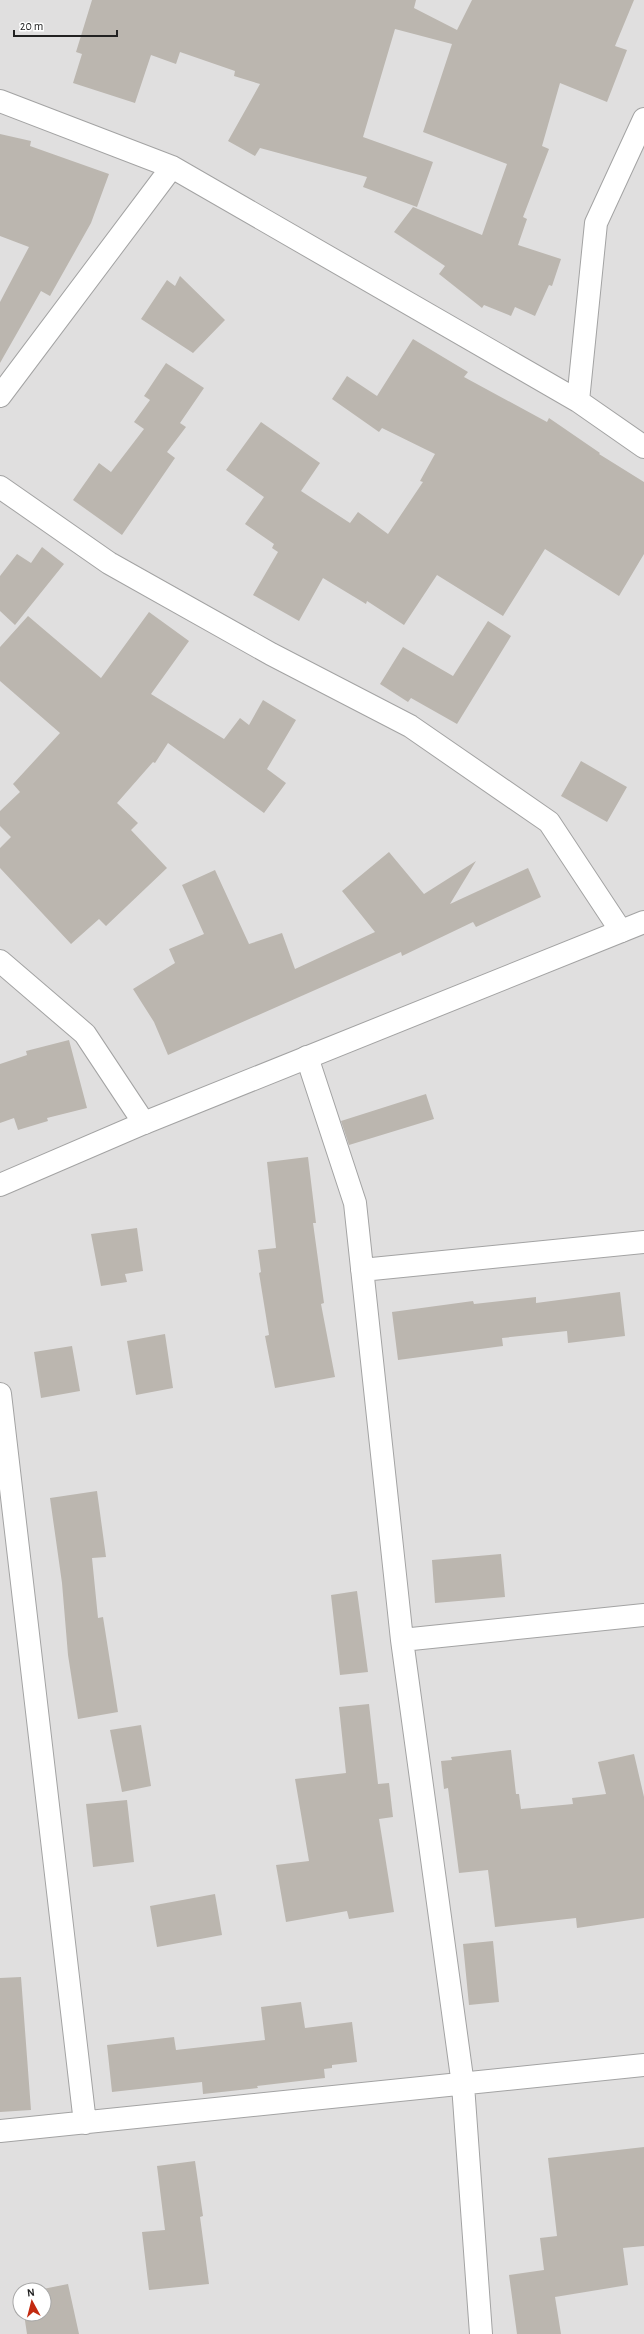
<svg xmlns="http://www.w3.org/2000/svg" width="644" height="2334" font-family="'Alegreya Sans',sans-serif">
  <rect width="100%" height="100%" fill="#f1f0e9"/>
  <!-- residential -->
  <path fill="#e0dfdf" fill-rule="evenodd" d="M 0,0 L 644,0 L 644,2334 L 0,2334 ZM 20,2290 L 44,2290 L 44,2314 L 20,2314 Z"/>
  <!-- building -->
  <path fill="#bbb6af" d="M 92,0 L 416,0 L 414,8 L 457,30 L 472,0 L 634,0 L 615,46 L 627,50 L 607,102 L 560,83 L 542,146 L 549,149 L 523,217 L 527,219 L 518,245 L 561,259 L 552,286 L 549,285 L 535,316 L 515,307 L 511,316 L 484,305 L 482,308 L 439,274 L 445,266 L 394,232 L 413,207 L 482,235 L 507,164 L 423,132 L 452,44 L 395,29 L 363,137 L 433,162 L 417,207 L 363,187 L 367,177 L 260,148 L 255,156 L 228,141 L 260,84 L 234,76 L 235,71 L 180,52 L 176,64 L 151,55 L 135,103 L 73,83 L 82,54 L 76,52 Z
    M 0,134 L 31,141 L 30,146 L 109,174 L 91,223 L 50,296 L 41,291 L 0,363 L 0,302 L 29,247 L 0,236 Z
    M 180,276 L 225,320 L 193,353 L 141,319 L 167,280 L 175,286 Z
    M 413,339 L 468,372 L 464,377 L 547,422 L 549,418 L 600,453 L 599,454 L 644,482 L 644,554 L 619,596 L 545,549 L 503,616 L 437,575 L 404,625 L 367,601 L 366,604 L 323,578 L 299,621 L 253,595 L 278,552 L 272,548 L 274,544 L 245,524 L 264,497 L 226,470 L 261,422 L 320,463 L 301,491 L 350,523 L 358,512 L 388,534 L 423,482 L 420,481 L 435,454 L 382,428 L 379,432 L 332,399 L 347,376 L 377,396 Z
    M 166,363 L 204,388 L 180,423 L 186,427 L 167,452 L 175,458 L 122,535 L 73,500 L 99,463 L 111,472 L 144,429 L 134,422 L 150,400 L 144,396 Z
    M 42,547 L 64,564 L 15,625 L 0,611 L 0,576 L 17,554 L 31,563 Z
    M 149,612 L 189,641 L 151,694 L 224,739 L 240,718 L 249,725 L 263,700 L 296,720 L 267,769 L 286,783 L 264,813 L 168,743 L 155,763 L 153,762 L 117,803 L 138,823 L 131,830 L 167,868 L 106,926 L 99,919 L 71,944 L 0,868 L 0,848 L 11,837 L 0,826 L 0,811 L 20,792 L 13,784 L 60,733 L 0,681 L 0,647 L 28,616 L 101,678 Z
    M 488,621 L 511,636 L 457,724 L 411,698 L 408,702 L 380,684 L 403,647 L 453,676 Z
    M 581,761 L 627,787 L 607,822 L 561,796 Z
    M 389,852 L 424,894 L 476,861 L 450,904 L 528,868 L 541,897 L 476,927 L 473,922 L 402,956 L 401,952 L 168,1055 L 154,1022 L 133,989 L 175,963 L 169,949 L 204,934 L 182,885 L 215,870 L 249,944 L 282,933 L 295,969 L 375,932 L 342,891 Z
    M 69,1040 L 87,1108 L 47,1118 L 48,1121 L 18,1130 L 14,1118 L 0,1123 L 0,1064 L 27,1055 L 26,1051 Z
    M 426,1094 L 434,1119 L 349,1145 L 341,1121 Z
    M 308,1157 L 316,1223 L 313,1223 L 324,1303 L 321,1304 L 335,1377 L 275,1388 L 265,1336 L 269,1335 L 259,1273 L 261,1272 L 258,1250 L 276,1248 L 267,1162 Z
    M 137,1228 L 143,1271 L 125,1274 L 127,1282 L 101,1286 L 91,1234 Z
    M 620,1292 L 625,1336 L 568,1343 L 567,1331 L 502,1338 L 503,1346 L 398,1360 L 392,1312 L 473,1301 L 474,1304 L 536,1297 L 536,1303 Z
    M 165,1334 L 173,1388 L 136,1395 L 127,1341 Z
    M 72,1346 L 80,1391 L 41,1398 L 34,1352 Z
    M 97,1491 L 106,1557 L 92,1558 L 98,1618 L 103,1617 L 118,1712 L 78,1719 L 68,1655 L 62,1583 L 50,1498 Z
    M 501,1554 L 505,1597 L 435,1603 L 432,1560 Z
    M 357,1591 L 368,1672 L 340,1675 L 331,1595 Z
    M 369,1704 L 378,1784 L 389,1783 L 393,1817 L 379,1819 L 394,1912 L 349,1919 L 347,1911 L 286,1922 L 276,1865 L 309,1861 L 295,1779 L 346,1773 L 339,1707 Z
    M 141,1725 L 151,1786 L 122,1792 L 110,1730 Z
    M 511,1750 L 516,1794 L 519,1794 L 521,1809 L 573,1804 L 572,1798 L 606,1794 L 598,1762 L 634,1754 L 644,1797 L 644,1918 L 577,1928 L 576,1918 L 495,1927 L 488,1870 L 459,1873 L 448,1788 L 444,1789 L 441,1761 L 452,1760 L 451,1757 Z
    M 127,1800 L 134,1862 L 93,1867 L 86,1804 Z
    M 215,1894 L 222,1935 L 157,1947 L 150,1906 Z
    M 493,1941 L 499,2002 L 469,2005 L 463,1944 Z
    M 21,1977 L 31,2110 L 0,2112 L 0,1978 Z
    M 301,2002 L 305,2028 L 352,2022 L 357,2062 L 332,2065 L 332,2068 L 324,2069 L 325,2078 L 257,2086 L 258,2088 L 203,2094 L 202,2082 L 112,2092 L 107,2045 L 174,2037 L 176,2050 L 265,2040 L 261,2007 Z
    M 644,2147 L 644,2246 L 623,2248 L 628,2285 L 555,2297 L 561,2334 L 517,2334 L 509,2275 L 544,2270 L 540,2238 L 557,2236 L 548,2158 Z
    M 195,2161 L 203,2216 L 200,2217 L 209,2284 L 149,2290 L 142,2232 L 165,2230 L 157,2166 Z
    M 68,2284 L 79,2334 L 27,2334 L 24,2314 L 44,2314 L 44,2290 L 38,2290 Z"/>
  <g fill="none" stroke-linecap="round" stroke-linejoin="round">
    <!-- minor casing -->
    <g stroke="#a3a3a3" stroke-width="24">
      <path id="minor" d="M 0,101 L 172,167 L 578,401 L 644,447
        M 0,396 L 172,167
        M 578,401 L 596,223 L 644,119
        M 0,487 L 109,563 L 271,654 L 410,726 L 549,822 L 621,931
        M 0,961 L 85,1034 L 144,1123
        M 307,1057 L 355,1203 L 402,1640 L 463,2085 L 481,2334
        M 362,1270 L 644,1242
        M 0,1394 L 85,2123
        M 402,1640 L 644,1615
        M 0,2131 L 644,2065"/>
    </g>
    <!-- tertiary casing -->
    <g stroke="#a3a3a3" stroke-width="24">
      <path id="tertiary" d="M 0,1185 L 144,1123 L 644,922"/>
    </g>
    <!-- minor -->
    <use href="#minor" stroke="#fff" stroke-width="22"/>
    <!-- tertiary -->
    <use href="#tertiary" stroke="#fff" stroke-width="22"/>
  </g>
  <!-- north arrow -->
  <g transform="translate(32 2302) rotate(353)"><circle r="19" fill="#ffffff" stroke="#a7a7a7"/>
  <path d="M0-3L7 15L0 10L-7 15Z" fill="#c32a10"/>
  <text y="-6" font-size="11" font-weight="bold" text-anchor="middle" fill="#222222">N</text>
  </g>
  <!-- scale -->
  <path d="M14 30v6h103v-6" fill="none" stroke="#222222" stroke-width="2"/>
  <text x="20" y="30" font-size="12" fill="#222222" stroke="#ffffff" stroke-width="3" paint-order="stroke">20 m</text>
</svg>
